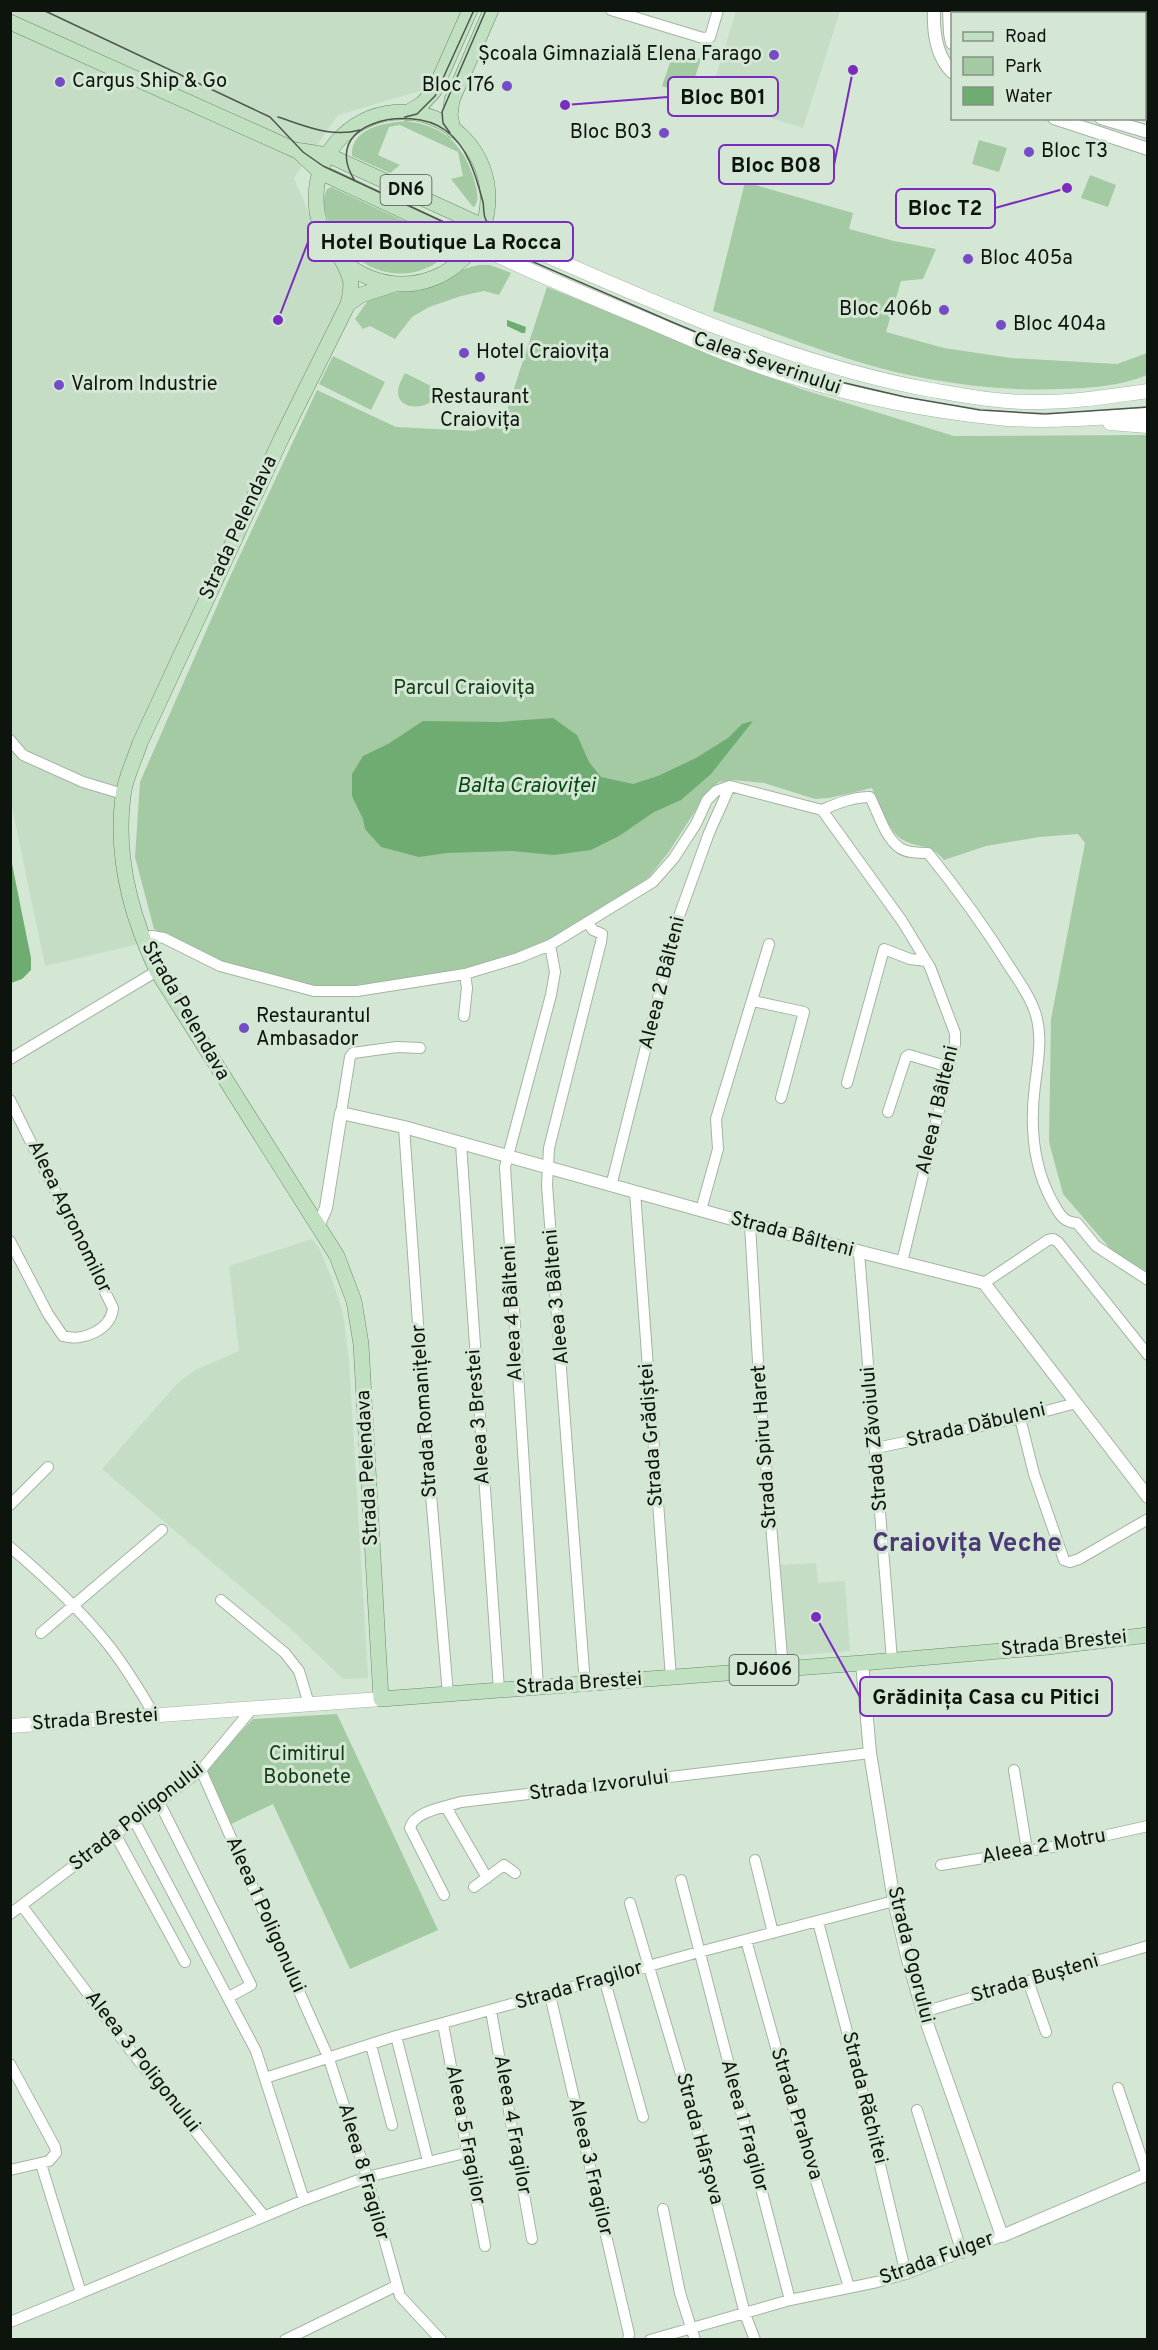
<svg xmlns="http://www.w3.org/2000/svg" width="1158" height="2350" font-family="Overpass,sans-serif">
  <rect width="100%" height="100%" fill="#d4e6d4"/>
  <!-- built -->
  <path fill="#c5ddc4" d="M 10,11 L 464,11 L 430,88 L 338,115 L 294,178 L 322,244 L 339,269 L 346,293 L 123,794 L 121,839 L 143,943 L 45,966 L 10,797 Z
    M 736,11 L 840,11 L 803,128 L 709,99 Z
    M 312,1239 L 319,1248 L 332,1279 L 343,1314 L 349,1361 L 368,1678 L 343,1679 L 292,1630 L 102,1469 L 177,1384 L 195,1370 L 239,1351 L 229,1266 Z
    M 816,1563 L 818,1583 L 845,1581 L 850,1651 L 787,1656 L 780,1565 Z"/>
  <!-- green -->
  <path fill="#a3caa3" d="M 674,51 L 701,59 L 689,95 L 662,86 Z
    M 405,121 C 442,125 463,143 474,179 C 476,188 480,198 475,206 L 473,207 L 451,179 L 463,176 L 458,152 L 400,125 L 389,127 L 378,155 L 400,165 L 390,173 L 352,156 C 350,128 385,123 405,121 Z
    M 979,140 L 1007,148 L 999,172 L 972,164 Z
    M 1090,175 L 1116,185 L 1108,207 L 1081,198 Z
    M 745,182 L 853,213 L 849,229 L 894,241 L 936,249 L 923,279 L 901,281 L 886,332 L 944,348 L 1011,358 L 1117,364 L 1147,353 L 1147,375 C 1121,386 1091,388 1062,389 C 992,392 913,380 846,358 C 801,344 757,326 713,311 Z
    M 331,187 L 449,242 L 451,250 C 412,293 352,273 330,224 C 325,213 321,200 327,189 Z
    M 479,265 L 490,265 L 511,273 L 499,295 L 484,291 L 461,296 L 429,307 L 412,317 L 395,339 L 370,326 L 363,329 L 355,319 L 371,296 C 389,293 409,292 426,286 C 444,280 460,268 479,265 Z
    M 547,287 L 804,390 L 954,436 L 1147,435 L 1147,1272 L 1113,1252 L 1063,1194 L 1049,1142 L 1051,1019 L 1085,843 L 1078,834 L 1039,837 L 986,846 L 944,860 C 930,843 920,849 903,840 C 889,833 878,801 872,788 L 829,798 L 815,799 L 764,783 L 733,780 L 719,782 L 708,791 L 668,853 L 649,877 L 618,899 L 547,940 L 510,956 L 434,976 L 356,987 L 314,986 L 219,962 L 154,929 L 135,857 L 140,782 L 228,581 L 317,390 L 396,427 L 474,431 L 503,422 Z
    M 333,356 L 385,382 L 371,410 L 319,384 Z
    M 405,373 L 433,387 L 429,395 L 431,402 C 417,411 393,407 399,386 C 400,382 403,377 405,373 Z
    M 337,1714 L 438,1930 L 350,1969 L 273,1804 L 231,1824 L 205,1770 L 253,1719 Z"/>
  <!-- water -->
  <path fill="#6fac71" d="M 507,320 L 526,327 L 525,333 L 522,333 L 507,326 Z
    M 553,718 L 577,735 L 589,762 L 601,777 L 633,784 L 658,776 L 696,758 L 728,738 L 742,724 L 753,721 L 711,774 L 681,800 L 654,812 L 619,836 L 591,850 L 554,855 L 512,851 L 447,853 L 419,857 L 381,847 L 365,829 L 363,819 L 352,796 L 352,774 L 363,756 L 388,744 L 423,721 L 499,722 Z
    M 11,859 L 31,958 L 31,970 L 22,979 L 11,983 Z"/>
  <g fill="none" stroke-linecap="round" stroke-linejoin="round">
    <!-- minor casing -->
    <g stroke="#a3b4a3" stroke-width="12">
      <path id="minor" d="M 611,10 L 703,38 L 710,37 L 718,10
        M 1122,14 L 1123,10
        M 10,740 L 23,755 L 83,782 L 123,794
        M 730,786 L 822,810 L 902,921 L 930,967 L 955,1033 L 955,1044 L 902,1262
        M 822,810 C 838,803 853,797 870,797 C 878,812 885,838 900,848 C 907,853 919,853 928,853 C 958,890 986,929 1011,969 C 1020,983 1030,996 1035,1012 C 1043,1036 1038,1061 1035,1085 C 1030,1124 1033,1166 1052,1201 C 1059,1213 1062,1222 1077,1223 L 1096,1246 L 1148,1280
        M 141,938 L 152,936 L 164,938 L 220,966 L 314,991 L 357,991 L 465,974 L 518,958 L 550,945 L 653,882 L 674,858 L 696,824 L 707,800 L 716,791 L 730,786
        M 753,1001 L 804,1012 L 781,1098
        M 464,1016 L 467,988 L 465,974
        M 10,1059 L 157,971
        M 847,1083 L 884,949 L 910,959 L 926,961
        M 10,1100 L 113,1308 C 111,1330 82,1342 63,1336 L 48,1314 L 10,1241
        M 888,1112 L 906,1057 L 909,1055 L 949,1067
        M 341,1113 L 350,1057 L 353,1053 L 397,1047 L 420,1048
        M 404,1127 L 426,1436 L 448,1694
        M 461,1144 L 499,1690
        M 611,1186 L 678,919 L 709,833 L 730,786
        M 635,1192 L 671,1678
        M 701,1210 L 718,1149 L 716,1119 L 769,944
        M 750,1224 L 759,1379 L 783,1669
        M 1053,1239 L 1058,1242 L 1148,1355
        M 859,1253 L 892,1660
        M 984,1283 L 1048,1240 L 1053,1239
        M 1020,1418 L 1034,1474 L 1064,1560 L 1070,1562 L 1079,1559 L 1148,1519
        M 876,1448 L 1020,1418 L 1076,1403
        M 10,1505 L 48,1467
        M 10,1547 C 44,1576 78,1607 106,1642 C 125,1665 140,1691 155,1716
        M 221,1600 L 285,1653 L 299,1671 L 309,1704
        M 41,1633 L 162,1530
        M 585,1684 L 547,1185 L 549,1148 L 601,942 L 602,934 L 593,930 L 588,923
        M 538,1687 L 505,1167 L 551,995 L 555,972 L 550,945
        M 201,1770 L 329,2059 L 367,2177 L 400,2296 L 441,2340
        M 1014,1770 L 1027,1850
        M 159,1802 L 251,1985 L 229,1997
        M 446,1807 L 487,1878
        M 134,1820 L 256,2051 L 304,2200
        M 115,1834 L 185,1962
        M 755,1860 L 773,1933
        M 941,1865 L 1058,1846 L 1148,1826
        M 681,1880 L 790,2300
        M 474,1887 L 504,1865 L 515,1873
        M 444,1895 L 410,1828 C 414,1811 446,1807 461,1802 L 870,1753
        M 630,1903 L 701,2142 L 745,2314 L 755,2340
        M 22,1906 L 134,2055 L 264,2216
        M 10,1914 L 201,1770 L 252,1709
        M 818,1922 L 857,2069 L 906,2274
        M 746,1940 L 789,2094 L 849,2287
        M 604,1978 L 643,2117
        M 1028,1981 L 1046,2032
        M 550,1995 L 629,2334 L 628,2340
        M 491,2011 L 532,2239
        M 923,2012 L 1148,1946
        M 443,2024 L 485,2246
        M 396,2036 L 428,2161
        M 371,2045 L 392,2125
        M 10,2064 L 55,2147 L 56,2153 L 49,2161 L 10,2170
        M 265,2078 L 396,2036 L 699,1952 L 894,1901
        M 1118,2088 L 1147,2174
        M 917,2110 L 962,2253
        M 663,2209 L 680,2293 L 695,2340
        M 81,2293 L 304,2200 L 367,2177 L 469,2152
        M 10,2322 L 81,2293 L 41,2164
        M 285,2340 L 396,2286
        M 650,2340 L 790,2300 L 877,2282 L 906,2274 L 1002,2236"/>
    </g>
    <!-- tertiary casing -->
    <g stroke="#a3b4a3" stroke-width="14">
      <path id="tertiary" d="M 934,10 C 933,33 936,56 952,72
        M 949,10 L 950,33 L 952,43
        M 1054,118 L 1148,149
        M 1101,118 L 1148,132
        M 318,1226 L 326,1208 L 341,1113 L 404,1127 L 750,1224 L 984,1283 L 1148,1497
        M 862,1663 L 870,1753 L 894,1901 L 907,1956 L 923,2012 L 1002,2236 L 1148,2174"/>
    </g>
    <!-- secondary casing -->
    <g stroke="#a3b4a3" stroke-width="15">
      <path id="secondary" d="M 483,226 C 500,233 516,242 532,249 C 661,306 792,364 931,390 C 966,396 1003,403 1039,402 C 1075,402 1111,396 1148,391
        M 474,244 C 526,270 579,292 632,314 C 685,336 738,361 793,377 C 859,397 929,411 998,418 C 1047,423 1098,417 1148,415
        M 1110,423 L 1148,426
        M 10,1726 L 381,1699"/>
    </g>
    <!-- primary casing -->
    <g stroke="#668c67" stroke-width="16">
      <path id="primary" d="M 10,22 L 295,150 L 328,155 L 483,226
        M316 198a86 86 0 1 1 172 0a86 86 0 1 1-172 0Z
        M 407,113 L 422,104 L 434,91 L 470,10
        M 453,130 L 450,115 L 452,100 L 491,10
        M 298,151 L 320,172 L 474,244
        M 342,260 C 352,279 353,283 348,304 L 282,437 L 140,743 C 135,759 125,778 123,796 C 115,857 131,916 157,971 L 337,1256 L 354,1301 L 361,1344 L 381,1699 L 862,1663 L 1048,1647 L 1148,1635
        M 348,304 L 361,295 L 392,285"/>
    </g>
    <!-- minor -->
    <use href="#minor" stroke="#fff" stroke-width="10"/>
    <!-- tertiary -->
    <use href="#tertiary" stroke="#fff" stroke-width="12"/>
    <!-- secondary -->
    <use href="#secondary" stroke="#fff" stroke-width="14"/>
    <!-- primary -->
    <use href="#primary" stroke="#c0e0c1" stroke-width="15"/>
    <!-- tram -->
    <path stroke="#4d574d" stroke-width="1.5" d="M 43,10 L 270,117 L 303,152 L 323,166 L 478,238 L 672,322 L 756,357 L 811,375 L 905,397 L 980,410 L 1045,414 L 1148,407
      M 278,117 C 306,126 331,138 360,130
      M 405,117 L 417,114 L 435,96 L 474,10
      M 450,133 L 443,123 L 442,112 L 486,10
      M 355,181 C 318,123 409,104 445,130 C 468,146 476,176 483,202 C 484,207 483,215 486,220 C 490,228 500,237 506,245"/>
  </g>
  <!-- markers -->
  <g fill="#754cc5" stroke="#d4e6d4" stroke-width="2">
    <circle cx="774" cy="55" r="6"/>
    <circle cx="60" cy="82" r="6"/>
    <circle cx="507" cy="86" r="6"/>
    <circle cx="664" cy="133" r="6"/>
    <circle cx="1029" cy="152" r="6"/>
    <circle cx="968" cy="259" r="6"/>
    <circle cx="944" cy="310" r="6"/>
    <circle cx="1001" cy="325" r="6"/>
    <circle cx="464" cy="353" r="6"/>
    <circle cx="480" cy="377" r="6"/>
    <circle cx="59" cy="385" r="6"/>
    <circle cx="244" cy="1028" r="6"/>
  </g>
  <g text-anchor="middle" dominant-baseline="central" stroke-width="6" stroke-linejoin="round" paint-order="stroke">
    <!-- shield labels -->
    <g fill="#d4e6d4" stroke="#495349" stroke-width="1.5">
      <rect x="380.5" y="175" width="51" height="30" rx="4.5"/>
      <rect x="729.5" y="1655" width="69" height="30" rx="4.5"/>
    </g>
    <g font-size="18" font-weight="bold" fill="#0d140d">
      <text x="406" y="190">DN6</text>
      <text x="764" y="1670">DJ606</text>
    </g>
    <!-- poi labels -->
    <g font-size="20" fill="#0d140d" stroke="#d4e6d4" text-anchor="start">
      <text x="762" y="55" text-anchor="end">Școala Gimnazială Elena Farago</text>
      <text x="72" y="82">Cargus Ship &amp; Go</text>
      <text x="495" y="86" text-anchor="end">Bloc 176</text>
      <text x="652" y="133" text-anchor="end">Bloc B03</text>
      <text x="1041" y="152">Bloc T3</text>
      <text x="980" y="259">Bloc 405a</text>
      <text x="932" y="310" text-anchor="end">Bloc 406b</text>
      <text x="1013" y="325">Bloc 404a</text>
      <text x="476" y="353">Hotel Craiovița</text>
      <text x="71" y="385">Valrom Industrie</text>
      <text x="480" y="398" text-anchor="middle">Restaurant<tspan x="480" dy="23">Craiovița</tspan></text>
      <text x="256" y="1017">Restaurantul<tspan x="256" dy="23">Ambasador</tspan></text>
    </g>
    <!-- street labels -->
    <g font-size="20" fill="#0d140d" stroke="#d4e6d4">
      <text transform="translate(767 364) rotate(19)">Calea Severinului</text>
      <text transform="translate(239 528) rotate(-65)">Strada Pelendava</text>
      <text transform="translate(663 983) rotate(-76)">Aleea 2 Bâlteni</text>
      <text transform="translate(185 1011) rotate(60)">Strada Pelendava</text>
      <text transform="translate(938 1110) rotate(-77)">Aleea 1 Bâlteni</text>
      <text transform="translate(69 1217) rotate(64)">Aleea Agronomilor</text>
      <text transform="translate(792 1235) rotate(15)">Strada Bâlteni</text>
      <text transform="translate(557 1297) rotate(-95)">Aleea 3 Bâlteni</text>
      <text transform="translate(513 1313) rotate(-93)">Aleea 4 Bâlteni</text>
      <text transform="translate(425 1411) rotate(-94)">Strada Romanițelor</text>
      <text transform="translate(479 1417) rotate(-94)">Aleea 3 Brestei</text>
      <text transform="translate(976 1426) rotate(-13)">Strada Dăbuleni</text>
      <text transform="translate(652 1435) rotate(-94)">Strada Grădiștei</text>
      <text transform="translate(875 1439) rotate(-95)">Strada Zăvoiului</text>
      <text transform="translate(765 1447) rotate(-94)">Strada Spiru Haret</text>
      <text transform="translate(368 1468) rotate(-93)">Strada Pelendava</text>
      <text transform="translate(1064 1644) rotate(-6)">Strada Brestei</text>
      <text transform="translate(579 1684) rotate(-4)">Strada Brestei</text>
      <text transform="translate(95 1720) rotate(-4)">Strada Brestei</text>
      <text transform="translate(599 1786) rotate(-7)">Strada Izvorului</text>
      <text transform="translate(137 1817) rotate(-38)">Strada Poligonului</text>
      <text transform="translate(1044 1847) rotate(-10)">Aleea 2 Motru</text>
      <text transform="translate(265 1915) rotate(66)">Aleea 1 Poligonului</text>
      <text transform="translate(910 1955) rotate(76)">Strada Ogorului</text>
      <text transform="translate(1035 1979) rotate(-16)">Strada Bușteni</text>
      <text transform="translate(579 1986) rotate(-16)">Strada Fragilor</text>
      <text transform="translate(142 2062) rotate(52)">Aleea 3 Poligonului</text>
      <text transform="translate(864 2098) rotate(76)">Strada Răchitei</text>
      <text transform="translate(796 2114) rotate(73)">Strada Prahova</text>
      <text transform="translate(512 2125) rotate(80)">Aleea 4 Fragilor</text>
      <text transform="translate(744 2126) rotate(75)">Aleea 1 Fragilor</text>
      <text transform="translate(465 2135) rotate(79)">Aleea 5 Fragilor</text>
      <text transform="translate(699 2139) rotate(75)">Strada Hârșova</text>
      <text transform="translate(590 2167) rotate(77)">Aleea 3 Fragilor</text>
      <text transform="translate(363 2172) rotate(74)">Aleea 8 Fragilor</text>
      <text transform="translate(937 2259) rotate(-20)">Strada Fulger</text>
    </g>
    <!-- park labels -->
    <g font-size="20" fill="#103b14" stroke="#d4e6d4">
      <text x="464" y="689">Parcul Craiovița</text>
      <text x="307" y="1755">Cimitirul<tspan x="307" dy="23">Bobonete</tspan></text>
    </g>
    <!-- water labels -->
    <g font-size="21" font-style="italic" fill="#00470d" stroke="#d4e6d4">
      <text x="526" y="786">Balta Craioviței</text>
    </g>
    <!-- district labels -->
    <g font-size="26" font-weight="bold" fill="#4c3a77" stroke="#d4e6d4">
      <text x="967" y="1544">Craiovița Veche</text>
    </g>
  </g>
  <!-- callouts -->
  <path fill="none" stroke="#7b2cbf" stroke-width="2" d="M565 105L668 97M853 70L834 165M1067 188L995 208M278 320L308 242M816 1617L860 1697"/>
  <g fill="#7b2cbf" stroke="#d4e6d4" stroke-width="2">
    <circle cx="565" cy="105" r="6"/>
    <circle cx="853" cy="70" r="6"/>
    <circle cx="1067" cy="188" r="6"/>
    <circle cx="278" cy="320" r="6"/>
    <circle cx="816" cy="1617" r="6"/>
  </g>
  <g fill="#d4e6d4" stroke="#7b2cbf" stroke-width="2">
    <rect x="668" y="77" width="110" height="39" rx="6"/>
    <rect x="719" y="145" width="115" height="39" rx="6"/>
    <rect x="896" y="189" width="99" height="39" rx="6"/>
    <rect x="308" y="222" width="265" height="39" rx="6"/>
    <rect x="860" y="1677" width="252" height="39" rx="6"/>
  </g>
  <g font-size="21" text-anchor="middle" font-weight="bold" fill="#0d140d">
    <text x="723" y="104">Bloc B01</text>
    <text x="776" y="172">Bloc B08</text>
    <text x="945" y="215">Bloc T2</text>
    <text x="441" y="249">Hotel Boutique La Rocca</text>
    <text x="986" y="1704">Grădinița Casa cu Pitici</text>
  </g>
  <!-- border -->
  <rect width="1158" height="2350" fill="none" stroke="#0d140d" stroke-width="24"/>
  <!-- legend -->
  <rect x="951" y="12" width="195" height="108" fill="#d4e6d4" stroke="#849284" stroke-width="1.5"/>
  <rect x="963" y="32" width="30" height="9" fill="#c0e0c1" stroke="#849284" stroke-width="1.5"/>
  <text x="1005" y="42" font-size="18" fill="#0d140d">Road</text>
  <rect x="963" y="57" width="30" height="18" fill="#a3caa3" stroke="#849284" stroke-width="1.5"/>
  <text x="1005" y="72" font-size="18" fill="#0d140d">Park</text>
  <rect x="963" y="87" width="30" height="18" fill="#6fac71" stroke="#849284" stroke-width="1.5"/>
  <text x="1005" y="102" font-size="18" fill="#0d140d">Water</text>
</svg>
